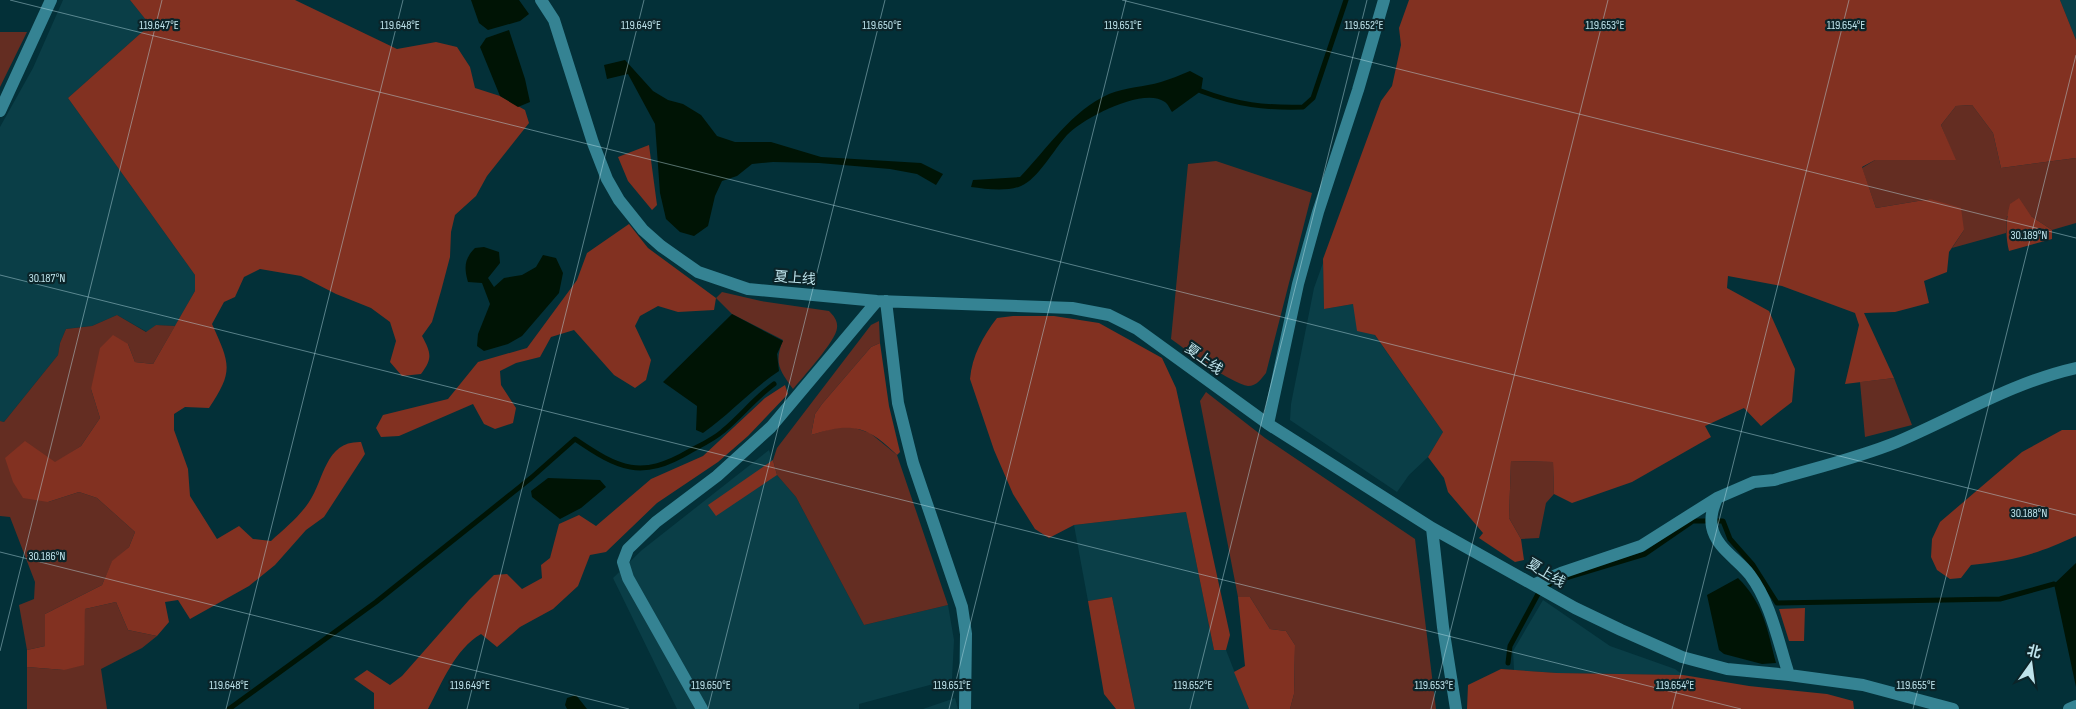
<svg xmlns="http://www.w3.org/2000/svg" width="2076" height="709" font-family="'Sofia Sans Condensed','Noto Sans SC',sans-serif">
  <rect width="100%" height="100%" fill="#033038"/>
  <!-- built -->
  <path fill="#0a3e47" d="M 63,0 L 130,0 L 150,25 L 68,98 L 195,275 L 195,291 L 175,326 L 156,325 L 147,332 L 117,315 L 92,326 L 66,329 L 60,343 L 58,355 L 4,422 L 0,421 L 0,127 L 33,68 Z
    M 2060,0 L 2076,0 L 2076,40 Z
    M 1323,263 L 1324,309 L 1353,304 L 1443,432 L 1428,457 L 1409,475 L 1397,492 L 1290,420 L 1291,404 L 1314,288 Z
    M 769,450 L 777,475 L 796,497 L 864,625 L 948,605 L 954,640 L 952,679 L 859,704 L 859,709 L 677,709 L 613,578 L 642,550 Z
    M 1186,512 L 1214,650 L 1226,650 L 1249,709 L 1135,709 L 1112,597 L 1088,601 L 1074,525 Z
    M 1543,600 L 1610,646 L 1675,669 L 1683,675 L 1557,673 L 1514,670 L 1513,651 Z
    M 955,698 L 958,709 L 923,709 Z"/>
  <!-- green -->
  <path fill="#642d22" d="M 0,32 L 27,32 L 0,87 Z
    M 1972,105 L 1993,133 L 2001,168 L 2076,158 L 2076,223 L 2052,230 L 2031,216 L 2007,216 L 2006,233 L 1952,248 L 1964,230 L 1930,199 L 1876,208 L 1862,168 L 1875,160 L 1955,160 L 1941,125 L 1956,106 Z
    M 1216,161 L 1312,193 L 1266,373 C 1261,379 1257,386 1248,386 C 1232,384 1186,350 1171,339 L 1188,164 Z
    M 722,292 L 761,301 L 829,311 C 834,316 838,321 837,328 C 836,341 802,378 793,389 C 779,370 774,363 783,340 L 732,314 L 716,298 Z
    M 117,315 L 146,332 L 156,325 L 175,326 L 153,364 L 135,362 L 128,344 L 91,389 L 100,418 L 81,446 L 55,463 L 48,502 L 79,492 L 97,498 L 135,532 L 129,547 L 112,562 L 102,585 L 45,614 L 45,646 L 27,650 L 19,605 L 34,599 L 35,582 L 10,517 L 0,516 L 0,421 L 4,422 L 58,355 L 60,343 L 66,329 L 92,326 Z
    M 879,321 L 880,343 L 871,347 L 822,404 L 815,414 L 811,435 L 837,427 L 852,427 L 870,433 L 897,455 L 948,605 L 864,625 L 796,497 L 777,475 L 773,460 L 777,448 L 871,325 Z
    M 1894,378 L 1912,425 L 1865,437 L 1860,382 Z
    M 1206,392 L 1265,438 L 1415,539 L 1436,709 L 1290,709 L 1294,694 L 1295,645 L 1286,631 L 1270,629 L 1250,597 L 1238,597 L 1200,401 Z
    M 1511,461 L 1553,462 L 1554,494 L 1546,503 L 1539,538 L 1521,539 L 1509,518 Z
    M 116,602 L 128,630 L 157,636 L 142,648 L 101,669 L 107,709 L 27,709 L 27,667 L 64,670 L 84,626 L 85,609 Z"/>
  <!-- forest -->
  <path fill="#823121" d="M 130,0 L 295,0 L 397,49 L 436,42 L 457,47 L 470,67 L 475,88 L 500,96 L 525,110 L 529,123 L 487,176 L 476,196 L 455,215 L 451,232 L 450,257 L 441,291 L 432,322 L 422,336 C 431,353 433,358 421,374 L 402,376 L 390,362 L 396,341 L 390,322 L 371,308 L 336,294 L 301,276 L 260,269 L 244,277 L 235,297 L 224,302 L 212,324 C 230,364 234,371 209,408 L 185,407 L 174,414 L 174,430 L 188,469 L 190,496 L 217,539 L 239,526 L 253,539 L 271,541 C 284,529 300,516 309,502 C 325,478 325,441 361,442 L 365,454 L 324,517 L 306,530 L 275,565 L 249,586 L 190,619 L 178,600 L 165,602 L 169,622 L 157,636 L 128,630 L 116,602 L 85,609 L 84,665 L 64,670 L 27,667 L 27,650 L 45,646 L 45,614 L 102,585 L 112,561 L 129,547 L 135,532 L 97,498 L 79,492 L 48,502 L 23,498 L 13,482 L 5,458 L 25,441 L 55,462 L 81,446 L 100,418 L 91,389 L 100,348 L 113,335 L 128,344 L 135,362 L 153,364 L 195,291 L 195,275 L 68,98 L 150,25 Z
    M 1409,0 L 2060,0 L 2076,40 L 2076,158 L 2001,168 L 1993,133 L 1972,105 L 1956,106 L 1941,125 L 1956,160 L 1875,160 L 1862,167 L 1876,208 L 1930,199 L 1961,208 L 1964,230 L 1949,252 L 1947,272 L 1924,281 L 1929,303 L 1895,312 L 1864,313 L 1894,378 L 1845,384 L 1859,325 L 1855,313 L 1782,286 L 1728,276 L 1727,288 L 1769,311 L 1795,369 L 1792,402 L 1761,426 L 1744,408 L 1705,426 L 1711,437 L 1632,482 L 1572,503 L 1554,494 L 1553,462 L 1511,461 L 1509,518 L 1521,539 L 1524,560 L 1515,562 L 1479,538 L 1483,533 L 1448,492 L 1444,478 L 1428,457 L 1443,432 L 1375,335 L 1357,331 L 1353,304 L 1324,309 L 1323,259 L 1381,101 L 1392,86 L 1401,45 L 1399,28 Z
    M 649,145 L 657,205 L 652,210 L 628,181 L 618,157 Z
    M 2019,198 L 2031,216 L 2052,230 L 2052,239 L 2009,251 C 2005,235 2006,219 2010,204 Z
    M 629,224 L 648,248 L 716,298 L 714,310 L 678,312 L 658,306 L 640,316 L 635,326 L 651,360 L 646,380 L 635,388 L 614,375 L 574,330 L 551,337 L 540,357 L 516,363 L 500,371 L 501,385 L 516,408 L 513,423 L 495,429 L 484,424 L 473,404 L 399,436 L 381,437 L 376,428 L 383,415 L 448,399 L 478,362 L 527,348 L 577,280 L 587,253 Z
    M 1013,316 L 1054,316 L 1099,323 L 1162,358 L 1176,388 L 1230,635 L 1226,650 L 1214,650 L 1186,512 L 1074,525 L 1049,538 L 1035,529 L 1013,494 L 994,450 L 970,379 C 972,356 983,336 997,318 Z
    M 880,343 L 889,406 L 900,452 L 897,455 C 867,425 851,422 811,435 L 815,414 L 822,404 L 871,347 Z
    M 785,385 L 788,394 L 748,436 L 718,462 L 657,503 L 606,552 L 590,555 L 578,586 L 553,609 L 520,627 L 497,647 L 481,634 C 455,649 442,683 428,709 L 374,709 L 374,693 L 354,679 L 367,670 L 390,685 L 402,676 L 469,600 L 494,575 L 507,574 L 522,589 L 542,578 L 541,565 L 550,558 L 559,524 L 579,515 L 596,526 L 651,479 L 703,456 L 765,398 Z
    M 2062,430 L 2076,430 L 2076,536 C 2038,554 2012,561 1971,565 L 1961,578 L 1950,579 L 1937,570 L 1931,557 L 1932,539 L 1940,522 L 2022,452 Z
    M 773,460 L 777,475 L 716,516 L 708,505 Z
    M 1112,597 L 1135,709 L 1116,709 L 1104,694 L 1088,601 Z
    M 1238,597 L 1250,597 L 1270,629 L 1286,631 L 1295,645 L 1294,694 L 1290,709 L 1249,709 L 1234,672 L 1245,666 Z
    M 1805,608 L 1804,641 L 1789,641 L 1779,609 Z
    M 1501,669 L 1557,673 L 1683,675 L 1749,686 L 1827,694 L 1853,701 L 1854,709 L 1467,709 L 1468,685 Z"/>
  <!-- water -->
  <path fill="#001405" d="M 471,0 L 519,0 L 529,14 L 520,21 L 488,30 L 479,23 Z
    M 509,30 L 525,79 L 530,102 L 518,107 L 500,96 L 480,47 L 486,38 Z
    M 625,60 L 653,91 L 668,100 L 683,104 L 701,115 L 717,136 L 735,142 L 771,142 L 821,157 L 921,163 L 943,174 L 936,185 L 917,174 L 890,169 L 819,163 L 773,162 L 752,164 L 737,176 L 722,181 L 715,196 L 708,226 L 694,236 L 680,232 L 666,219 L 660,193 L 655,124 L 628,74 L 607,79 L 604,65 Z
    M 1190,71 L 1203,78 L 1201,91 L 1172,112 C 1170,109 1168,104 1165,102 C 1144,86 1083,118 1067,135 C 1055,148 1037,180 1021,186 C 1006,192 986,189 971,187 L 973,180 L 1020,177 C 1048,148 1071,111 1109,94 C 1126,87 1144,87 1161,82 C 1171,79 1180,75 1190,71 Z
    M 484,247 L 499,252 L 500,263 L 488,278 L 494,287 L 504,278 L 522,275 L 536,267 L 543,255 L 556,258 L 563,273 L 559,293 L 522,336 L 508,344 L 484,351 L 477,346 L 478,334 L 490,304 L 482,283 L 468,282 C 464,268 464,259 475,248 Z
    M 732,314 L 783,341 L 777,354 L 779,371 C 752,389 730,414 703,433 L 696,430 L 697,406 L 663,382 Z
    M 548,478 L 600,480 L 606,487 L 581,508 L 560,519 L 532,497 L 531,491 Z
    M 2076,563 L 2076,687 L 2054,584 Z
    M 1738,578 C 1764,604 1767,629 1776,663 L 1762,664 L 1724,654 L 1719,650 L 1707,595 Z
    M 576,695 L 587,709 L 567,709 L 565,705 L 567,698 Z"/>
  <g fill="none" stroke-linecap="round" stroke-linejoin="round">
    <!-- stream -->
    <path stroke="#001405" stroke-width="5" d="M 1201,91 C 1238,105 1264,108 1303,107 L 1313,98 L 1346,0
      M 1508,663 L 1510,646 L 1538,594 L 1552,582 L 1645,554 L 1693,521 L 1723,521 L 1730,539 L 1753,565 L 1777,603 L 2000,599 L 2054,584
      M 229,709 L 376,602 L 531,478 L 575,439 C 619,469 641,480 690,451 C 701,445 714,439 723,431 C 741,416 755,398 774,384"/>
    <!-- minor -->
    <path stroke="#358393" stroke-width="12" d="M 541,0 L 554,20 L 593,143 L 607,179 L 619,200 L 643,230 L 661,246 L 698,272 L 748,289 L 877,301 L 1072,308 L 1109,315 L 1137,329 L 1268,424 L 1432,528 L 1575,608 L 1621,630 L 1682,657 L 1727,669 L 1789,675 L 1863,685 L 1953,709
      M 0,111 L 51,0
      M 886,301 L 898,403 L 913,463 L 962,607 L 966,634 L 965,709
      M 1268,424 L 1298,284 L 1318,212 L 1358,90 L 1384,0
      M 1717,498 C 1713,508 1710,516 1712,527 C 1716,548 1738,559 1750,575 C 1771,603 1778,641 1789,675
      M 1432,528 L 1443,627 L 1456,709
      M 1535,584 L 1561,573 L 1641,546 L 1717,498 L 1754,482 L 1774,480 C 1815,468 1858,458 1897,442 C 1956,417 2013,382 2076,368
      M 702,709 L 628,578 L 623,562 L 628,549 L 656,522 L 717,476 L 771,427 L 877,301
      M 2069,709 L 2076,706"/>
  </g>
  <!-- ticks -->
  <path fill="none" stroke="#bee3eb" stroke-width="1" stroke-opacity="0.45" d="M 10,0 L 2076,515M 1122,0 L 2076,238M 0,275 L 1741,709M 0,552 L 629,709M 0,651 L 162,0M 226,709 L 403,0M 467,709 L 644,0M 708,709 L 885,0M 949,709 L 1126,0M 1190,709 L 1367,0M 1431,709 L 1608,0M 1672,709 L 1849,0M 1913,709 L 2076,55"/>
  <g text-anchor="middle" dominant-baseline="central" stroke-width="4.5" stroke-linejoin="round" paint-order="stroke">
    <!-- street labels -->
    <g font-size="14" fill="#bee3eb" stroke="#0b2429">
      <text transform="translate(795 278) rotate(5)">夏上线</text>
      <text transform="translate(1204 359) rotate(36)">夏上线</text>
      <text transform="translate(1546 573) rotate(31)">夏上线</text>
    </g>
  </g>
  <g font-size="12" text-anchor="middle" fill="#bee3eb" stroke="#0b2429" stroke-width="4.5" stroke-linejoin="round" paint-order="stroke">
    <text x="159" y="29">119.647°E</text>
    <text x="400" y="29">119.648°E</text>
    <text x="641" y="29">119.649°E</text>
    <text x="882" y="29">119.650°E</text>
    <text x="1123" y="29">119.651°E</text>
    <text x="1364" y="29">119.652°E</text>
    <text x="1605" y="29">119.653°E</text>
    <text x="1846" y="29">119.654°E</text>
    <text x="2029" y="239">30.189°N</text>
    <text x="47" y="282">30.187°N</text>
    <text x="2029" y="517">30.188°N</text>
    <text x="47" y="560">30.186°N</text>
    <text x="229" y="689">119.648°E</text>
    <text x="470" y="689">119.649°E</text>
    <text x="711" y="689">119.650°E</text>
    <text x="952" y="689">119.651°E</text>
    <text x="1193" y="689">119.652°E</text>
    <text x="1434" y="689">119.653°E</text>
    <text x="1675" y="689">119.654°E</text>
    <text x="1916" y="689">119.655°E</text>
  </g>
  <!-- north arrow -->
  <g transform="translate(2031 664) rotate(14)" stroke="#0b2429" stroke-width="4" paint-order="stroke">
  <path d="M0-4L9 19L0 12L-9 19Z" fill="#bee3eb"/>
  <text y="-8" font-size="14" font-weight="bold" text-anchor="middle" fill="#bee3eb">北</text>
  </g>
</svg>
